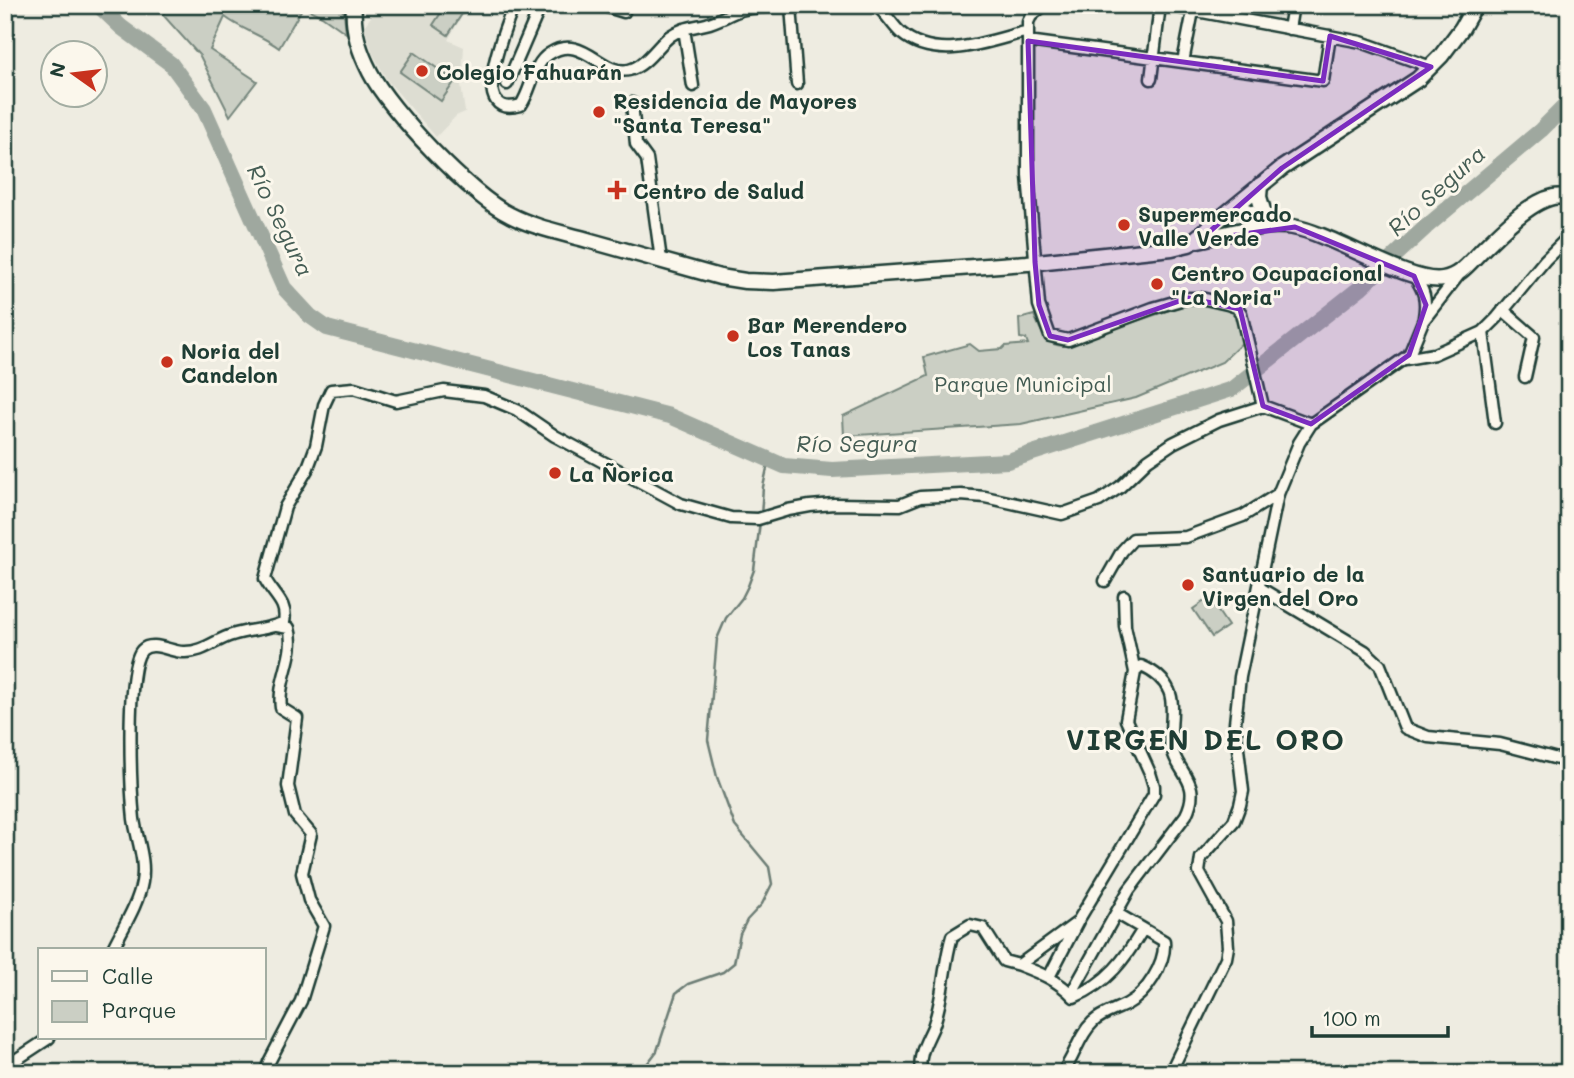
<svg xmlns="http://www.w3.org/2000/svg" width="1574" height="1078" font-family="Mali,sans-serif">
  <rect width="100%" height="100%" fill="#eeece1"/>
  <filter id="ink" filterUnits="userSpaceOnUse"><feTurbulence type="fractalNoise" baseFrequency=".0143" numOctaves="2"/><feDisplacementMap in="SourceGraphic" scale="14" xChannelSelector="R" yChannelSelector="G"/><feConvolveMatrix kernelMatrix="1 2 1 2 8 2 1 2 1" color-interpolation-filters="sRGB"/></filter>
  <g filter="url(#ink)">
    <!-- built -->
    <path fill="#ddddd2" d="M 380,5 L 468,5 L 448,40 L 464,47 L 462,76 L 460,79 L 465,112 L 456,116 L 436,137 L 387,80 L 373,54 L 364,26 Z
      M 1192,5 L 1289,5 L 1285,24 Z"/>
    <!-- green -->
    <path fill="#cbcfc4" stroke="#75867c" stroke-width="2" d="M 169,5 L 336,5 L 344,12 L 346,33 L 322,16 L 303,7 L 279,48 C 262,35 242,30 225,17 L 210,50 L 257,81 L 230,116 L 200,56 L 163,15 Z
      M 446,5 L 468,5 L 448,35 L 433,25 Z
      M 414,52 L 455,81 L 441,101 L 400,72 Z
      M 1190,303 L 1228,309 L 1236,314 L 1242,343 L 1222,362 L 1136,398 L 1021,424 L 844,436 L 843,416 L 928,376 L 924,357 L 970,344 L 979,351 L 1002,349 L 1005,346 L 1028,344 L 1026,339 L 1020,338 L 1019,319 L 1034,315 C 1041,330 1044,345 1063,346 Z
      M 1209,598 L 1228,626 L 1212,637 L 1193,609 Z"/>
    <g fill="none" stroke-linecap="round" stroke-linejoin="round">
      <!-- stream -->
      <path stroke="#6c7d74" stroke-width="2.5" d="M 761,516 L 763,487 L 769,459
        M 640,1073 L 657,1051 L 676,993 L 688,984 L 723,972 L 734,963 L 740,934 L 747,920 L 762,904 L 772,884 L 769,867 L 735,826 L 717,777 L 708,740 L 717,639 L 726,618 L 742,598 L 748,586 L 754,570 L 760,522"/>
      <!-- river -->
      <path stroke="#9fa89f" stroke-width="16" d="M 98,5 L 121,27 L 171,64 L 204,109 L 284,288 L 310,316 L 327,328 L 670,416 L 784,466 L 832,470 L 1008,461 L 1232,389 L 1360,288 L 1426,227 L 1541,130 L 1569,102"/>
      <!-- street casing -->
      <g stroke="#1f3d34" stroke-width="15">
        <path id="street" d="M 514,5 C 506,26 465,121 521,105 C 532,89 533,64 549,54 C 582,32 601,76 629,70 C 646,66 657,46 670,36 C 681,28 693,27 706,24 C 718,21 729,14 741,10 C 757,5 787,7 805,5
          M 601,5 L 624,12
          M 875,5 C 886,12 891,24 901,33 C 937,63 989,41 1028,31
          M 1044,5 L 1031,16 L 1028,22 L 1028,175 L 1039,305 L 1050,336 L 1068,340 L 1153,308 L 1188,298 L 1201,298 L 1227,304 L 1236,307 L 1241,313 L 1263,406
          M 1165,5 L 1361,42 L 1431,67
          M 791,6 L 797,84
          M 943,7 L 968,5
          M 684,29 L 693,86
          M 1289,29 L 1293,5
          M 1028,41 L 1323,81 L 1330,36
          M 1183,62 L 1193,11
          M 1151,79 L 1160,5
          M 507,84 L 541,5
          M 632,103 L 636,144 L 647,159 L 661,260
          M 1414,276 C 1424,290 1427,299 1424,317
          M 1503,310 L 1534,337 L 1525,377
          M 1483,332 L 1495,423
          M 1405,359 L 1434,354 L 1483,332 L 1497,318 L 1545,260 L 1569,236
          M 1263,406 L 1311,424
          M 1105,581 L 1122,551 L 1133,539 L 1186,537 L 1243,516 L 1278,494
          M 1260,588 L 1365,651 L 1380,665 L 1405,728 L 1428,737 L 1500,744 L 1569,762
          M 112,950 C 122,929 138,905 142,882 C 146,860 137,840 134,819 C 131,791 125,667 142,650 C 152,640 171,652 183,652 C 203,653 215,640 232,635 C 249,629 269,630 284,622 C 288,603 273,595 265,579 L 285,507 L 307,470 L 316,446 L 324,405 L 331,390 L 354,388 L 396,401 L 444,391 L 484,396 L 517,410 L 555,436 L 681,504 L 731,518 L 758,519 L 788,510 L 810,506 L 834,504 L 900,505 L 920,497 L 961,495 L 985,497 L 1062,514 L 1099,501 L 1120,487 L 1148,460 L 1173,443 L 1219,420 L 1263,406
          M 1019,965 C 1040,973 1058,980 1074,997 C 1108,983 1125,959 1143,929
          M 1049,977 L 1078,921 L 1154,794 L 1154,786 L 1150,773 L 1126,720 L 1135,672 L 1125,626 L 1124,596
          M 1071,994 L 1129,890 L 1186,815 C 1204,778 1173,774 1171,740 C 1170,725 1175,704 1169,691 C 1164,679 1153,671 1141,666 L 1135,672
          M 5,1067 L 49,1038
          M 265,1073 L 269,1062 L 301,1001 L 324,926 L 309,900 L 302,873 L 311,834 L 295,815 L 288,786 L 297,718 L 281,708 C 277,680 297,654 289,628 L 277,626
          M 921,1073 C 918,1054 926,1043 933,1027 C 944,997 943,966 952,936 L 970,925 L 983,928 L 1004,961 L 1019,965 L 1075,924
          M 1062,1073 C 1075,1057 1078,1036 1093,1022 C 1102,1013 1116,1010 1127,1004 C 1146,994 1166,964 1164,941 L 1116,913
          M 1170,1073 L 1226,958 L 1228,947 L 1226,921 L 1199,872 L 1201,858 L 1234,821 L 1240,805 L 1243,791 L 1235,723 L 1240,677 L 1278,494 L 1299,443 L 1311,424 L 1409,355 L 1423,321 L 1458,276"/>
      </g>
      <!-- secondary casing -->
      <g stroke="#1f3d34" stroke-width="19">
        <path id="secondary" d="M 354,5 C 352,29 359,51 370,72 C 389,110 471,196 510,215 C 535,228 564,233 591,241 C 634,253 677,265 720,277 L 745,281 L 774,282 L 1027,263 L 1172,248 L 1189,244 L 1282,168 L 1418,79 L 1441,56 L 1462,28 L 1475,5
          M 1260,185 L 1259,197 L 1265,217
          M 1236,206 L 1280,225
          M 1198,240 C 1227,234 1263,222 1293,227 C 1333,234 1410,285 1443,279 C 1460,276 1469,263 1481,251 C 1498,234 1529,202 1553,197 C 1558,196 1564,197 1569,197"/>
      </g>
      <!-- street -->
      <use href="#street" stroke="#fbf7ec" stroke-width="10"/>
      <!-- secondary -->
      <use href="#secondary" stroke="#fbf7ec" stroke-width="14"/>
    </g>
  </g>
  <!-- marked area -->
  <path fill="#7b2cbf" fill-opacity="0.2" stroke="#7b2cbf" stroke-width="5" stroke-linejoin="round" d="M 1330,36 L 1431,67 L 1282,168 L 1200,240 L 1295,227 L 1414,276 L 1426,305 L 1409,355 L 1311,424 L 1263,406 L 1240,309 L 1188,298 L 1068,340 L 1050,336 L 1039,305 L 1035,262 L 1028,41 L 1323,81 Z"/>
  <!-- markers -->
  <g fill="#c8321e" stroke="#fbf7ec" stroke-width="2.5">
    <circle cx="422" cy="71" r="7"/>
    <circle cx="599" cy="112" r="7"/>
    <path d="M613.5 179.5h7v7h7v7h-7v7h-7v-7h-7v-7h7z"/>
    <circle cx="1124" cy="225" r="7"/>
    <circle cx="1157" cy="284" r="7"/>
    <circle cx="733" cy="336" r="7"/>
    <circle cx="167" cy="362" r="7"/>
    <circle cx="555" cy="473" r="7"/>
    <circle cx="1188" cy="585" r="7"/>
  </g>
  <g text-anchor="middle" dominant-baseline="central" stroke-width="6" stroke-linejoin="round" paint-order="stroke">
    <!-- poi labels -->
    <g font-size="21" font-weight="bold" fill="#1f3d34" stroke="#fbf7ec" text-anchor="start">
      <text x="436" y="71">Colegio Fahuarán</text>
      <text x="613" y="100">Residencia de Mayores<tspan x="613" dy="24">"Santa Teresa"</tspan></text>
      <text x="633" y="190">Centro de Salud</text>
      <text x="1138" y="213">Supermercado<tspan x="1138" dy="24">Valle Verde</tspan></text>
      <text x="1171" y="272">Centro Ocupacional<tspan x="1171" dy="24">"La Noria"</tspan></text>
      <text x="747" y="324">Bar Merendero<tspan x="747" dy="24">Los Tanas</tspan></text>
      <text x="181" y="350">Noria del<tspan x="181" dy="24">Candelon</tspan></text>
      <text x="569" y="473">La Ñorica</text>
      <text x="1202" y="573">Santuario de la<tspan x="1202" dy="24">Virgen del Oro</tspan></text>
    </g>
    <!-- park labels -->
    <g font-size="21" fill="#415a51" stroke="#fbf7ec">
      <text x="1023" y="383">Parque Municipal</text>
    </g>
    <!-- water labels -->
    <g font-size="23" font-style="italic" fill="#455d54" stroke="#fbf7ec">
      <text transform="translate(1436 190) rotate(-42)">Río Segura</text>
      <text transform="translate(281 220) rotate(64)">Río Segura</text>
      <text x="857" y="443">Río Segura</text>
    </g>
    <!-- district labels -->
    <g font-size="28" font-weight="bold" letter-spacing="2" fill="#1f3d34" stroke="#fbf7ec">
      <text x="1206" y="739">VIRGEN DEL ORO</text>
    </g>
  </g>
  <!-- margin -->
  <rect width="1574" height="1078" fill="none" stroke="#fbf7ec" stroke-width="28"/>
  <rect x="14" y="14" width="1546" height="1050" fill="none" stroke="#1f3d34" stroke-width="2.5" filter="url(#ink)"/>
  <!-- legend -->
  <rect x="38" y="948" width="228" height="91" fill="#fbf7ec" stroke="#a3ada2" stroke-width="2"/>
  <rect x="52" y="971" width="35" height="10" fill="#fbf7ec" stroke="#a3ada2" stroke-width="2"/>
  <text x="102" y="984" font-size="21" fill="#1f3d34">Calle</text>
  <rect x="52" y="1001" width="35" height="21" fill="#cbcfc4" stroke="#a3ada2" stroke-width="2"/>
  <text x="102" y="1018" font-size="21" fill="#1f3d34">Parque</text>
  <!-- north arrow -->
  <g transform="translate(74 74) rotate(284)"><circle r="33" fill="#fbf7ec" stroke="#a3ada2" stroke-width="2"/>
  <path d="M0-5L12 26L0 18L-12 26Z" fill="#c8321e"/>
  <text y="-10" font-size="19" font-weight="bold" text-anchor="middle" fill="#1f3d34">N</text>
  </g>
  <!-- scale -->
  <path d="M1312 1026v10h136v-10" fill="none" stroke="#1f3d34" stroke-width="3.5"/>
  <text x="1322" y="1026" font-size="21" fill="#1f3d34" stroke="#fbf7ec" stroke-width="5" paint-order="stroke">100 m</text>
</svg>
